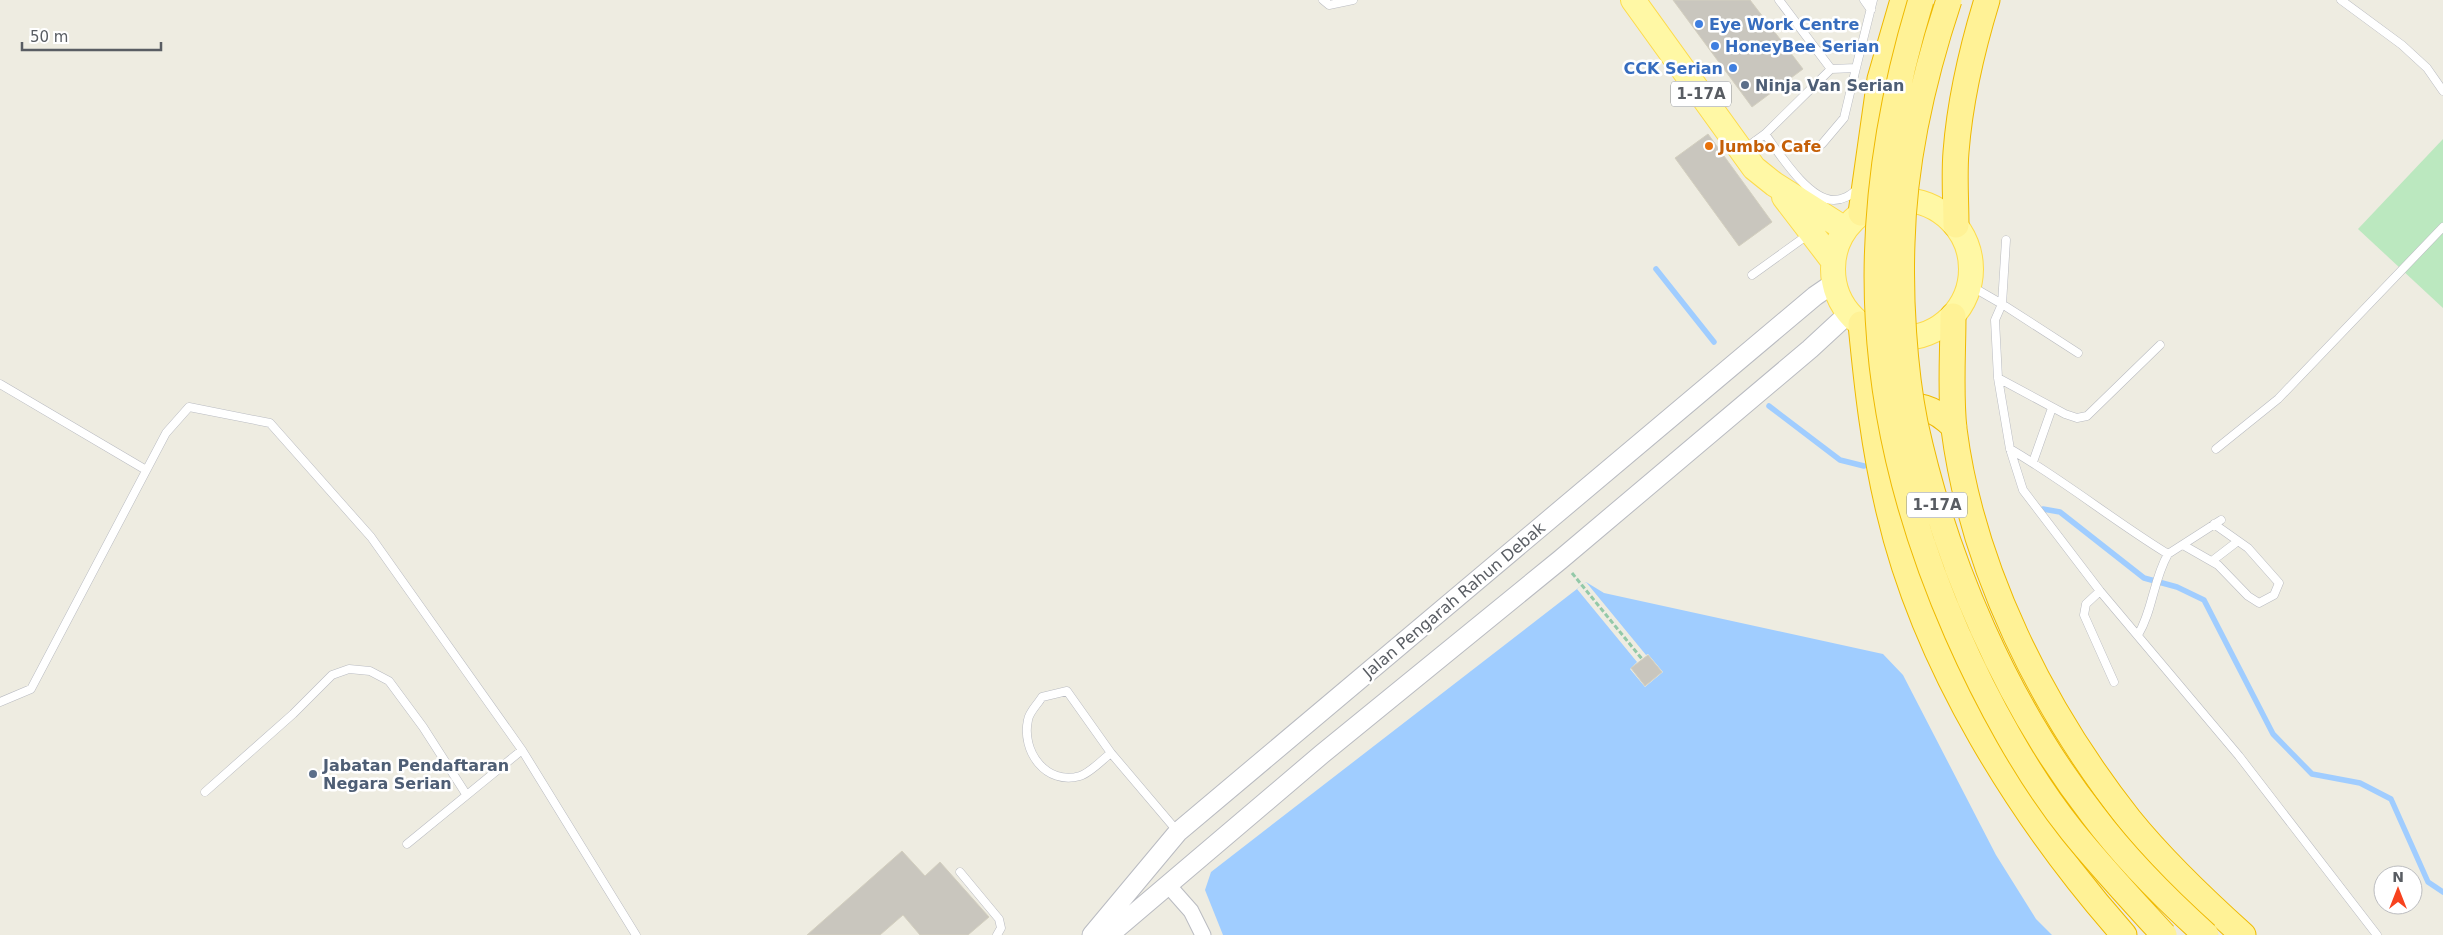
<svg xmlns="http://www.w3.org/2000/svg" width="2443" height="935" font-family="'DejaVu Sans',sans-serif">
  <rect width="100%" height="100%" fill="#eeece1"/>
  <!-- green -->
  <path fill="#bbe8bf" d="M 2443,139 L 2443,308 L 2358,229 Z"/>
  <!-- water -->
  <path fill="#a0cdff" d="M 1586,582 L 1604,593 L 1883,654 L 1903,675 L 1996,855 L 2036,919 L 2052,935 L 1223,935 L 1205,890 L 1211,872 Z"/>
  <!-- pier -->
  <path fill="#eeece1" d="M 1586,582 L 1646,655 L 1648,654 L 1663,672 L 1645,687 L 1630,669 L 1637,662 L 1577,589 Z"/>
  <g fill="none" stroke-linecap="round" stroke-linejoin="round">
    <!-- stream -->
    <path stroke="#a0cdff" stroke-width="5.5" d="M 1656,269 L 1714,342
      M 1769,406 L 1840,460 L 1864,466
      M 2043,509 L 2060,512 L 2144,578 L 2177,587 L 2204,600 L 2273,734 L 2312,774 L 2360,783 L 2391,799 L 2428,882 L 2443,892"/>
  </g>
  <!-- building -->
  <path fill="#c9c6be" stroke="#d3cfbf" d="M 1673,0 L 1750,0 L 1803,69 L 1752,107 Z
    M 1708,134 L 1772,222 L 1739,246 L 1675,158 Z
    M 1648,655 L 1662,672 L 1645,686 L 1631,668 Z
    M 902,851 L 925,876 L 940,862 L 989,917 L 968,935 L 920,935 L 903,915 L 880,935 L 807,935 Z"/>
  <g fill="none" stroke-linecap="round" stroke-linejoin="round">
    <!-- service casing -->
    <g stroke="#b9bbc1" stroke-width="9">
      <path id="service" d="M 1323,0 L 1329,5 L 1353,0
        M 1779,0 L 1831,69
        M 1864,0 L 1871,10
        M 2341,0 L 2402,45 L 2427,68 L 2443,91
        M 1765,134 C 1779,153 1808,200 1834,200 C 1844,200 1850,195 1858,189
        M 1822,144 L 1844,118 L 1856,68
        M 1743,150 L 1765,134 L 1831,69 L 1856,68 L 1873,0
        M 2006,240 L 2002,304 L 2078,353
        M 1752,275 L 1809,234
        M 1969,285 L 2002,304 L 1995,320 L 1998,378 L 2010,449 L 2023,490 L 2100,591 L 2239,756 L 2377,935
        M 1998,378 L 2065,414 L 2077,418 L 2087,416 L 2160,345
        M 0,384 L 146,470
        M 2010,449 C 2065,481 2114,521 2168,554 L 2221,520
        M 2216,449 L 2278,399 L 2443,227
        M 2033,462 L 2052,408
        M 2183,545 L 2218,565 L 2248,596 L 2259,603 L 2274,595 L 2279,583 L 2248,548 L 2214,524
        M 2212,561 L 2238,541
        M 2100,591 L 2086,604 L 2084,615 L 2114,682
        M 2138,635 C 2153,610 2153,580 2168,554
        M 0,702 L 31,689 L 166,433 L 189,407 L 270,423 L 371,537 L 522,750 L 636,935
        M 1111,753 C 1103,759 1090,773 1080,776 C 1046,786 1021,751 1028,720 C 1029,712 1038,704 1042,697 L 1067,691 L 1111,753 L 1178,832
        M 205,792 L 293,714 L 332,675 L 349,669 L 370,671 L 389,681 L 423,727 L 466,794
        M 407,844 L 522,750
        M 960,872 L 999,919 L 1001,928 L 997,935"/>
    </g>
    <!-- minor casing -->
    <g stroke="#b9bbc1" stroke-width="17">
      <path id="minor" d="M 1168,885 L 1191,911 L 1203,935"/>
    </g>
    <!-- tertiary casing -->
    <g stroke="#b9bbc1" stroke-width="21">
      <path id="tertiary" d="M 1092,935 L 1178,832 L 1815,296 L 1834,283
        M 1109,935 L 1322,754 L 1560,560 L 1810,349 L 1849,313"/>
    </g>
    <!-- primary casing -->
    <g stroke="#fddb4b" stroke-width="26">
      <path id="primary" d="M 1633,0 L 1754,168 L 1774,184 L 1845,229
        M 1784,197 L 1833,261
        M1833 269a69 69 0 1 1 138 0a69 69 0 1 1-138 0Z"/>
    </g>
    <!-- trunk casing -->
    <g stroke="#efb900" stroke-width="27">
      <path id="trunk" d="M 1861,213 L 1880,79 L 1903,0
        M 1956,225 C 1956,201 1954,176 1956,152 C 1960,100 1972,49 1987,0
        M 1953,316 C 1953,353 1950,393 1954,429 C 1972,569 2043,710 2129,819 C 2163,861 2203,899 2243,935
        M 1861,324 C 1867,387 1874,449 1889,511 C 1925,665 2020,817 2124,935
        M 1892,413 C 1915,399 1936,409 1954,427"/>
    </g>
    <!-- path -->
    <path stroke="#93c9a8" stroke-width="3" stroke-dasharray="5 2.5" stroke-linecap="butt" d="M 1572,573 L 1642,659"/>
    <!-- service -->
    <use href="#service" stroke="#fff" stroke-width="8"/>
    <!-- minor -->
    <use href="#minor" stroke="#fff" stroke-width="15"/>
    <!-- tertiary -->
    <use href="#tertiary" stroke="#fff" stroke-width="19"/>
    <!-- primary -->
    <use href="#primary" stroke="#fff8a5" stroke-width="24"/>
    <!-- trunk -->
    <use href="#trunk" stroke="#fff296" stroke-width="25"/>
    <!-- trunk-bridge casing -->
    <g stroke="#efb900" stroke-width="27" stroke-linecap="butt">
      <path id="trunk-bridge" d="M 1921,0 C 1853,223 1863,419 1957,633 C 1986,699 2027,775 2072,831 C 2101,867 2133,901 2164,935
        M 1949,0 C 1923,78 1904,160 1902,243 C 1900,298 1904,368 1915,423 C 1945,561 2006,703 2093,815 C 2126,859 2165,898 2206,935"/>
    </g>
    <!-- trunk-bridge -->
    <use href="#trunk-bridge" stroke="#fff296" stroke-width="25"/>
  </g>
  <!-- markers -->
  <g fill="#3f7fe0" stroke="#fff" stroke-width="2">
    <circle cx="1699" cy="24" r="5"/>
    <circle cx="1715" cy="46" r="5"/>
    <circle cx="1733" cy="68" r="5"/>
  </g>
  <g fill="#5c6f8a" stroke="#fff" stroke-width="2">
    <circle cx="1745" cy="85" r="5"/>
    <circle cx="313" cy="774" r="5"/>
  </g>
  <circle fill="#e8710a" stroke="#fff" stroke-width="2" cx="1709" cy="146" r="5"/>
  <g text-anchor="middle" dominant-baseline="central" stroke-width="5" stroke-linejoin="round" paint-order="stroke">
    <!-- shield labels -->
    <g fill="#fff" stroke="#8b8e92" stroke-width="1">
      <rect x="1671" y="81.5" width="60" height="25" rx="4"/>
      <rect x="1907" y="492.5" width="60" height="25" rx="4"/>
    </g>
    <g font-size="15" font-weight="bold" fill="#595d63">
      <text x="1701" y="94">1-17A</text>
      <text x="1937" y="505">1-17A</text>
    </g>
    <!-- shop labels -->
    <g font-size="16" font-weight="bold" fill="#366cbe" stroke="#fff" text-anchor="start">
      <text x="1709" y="24">Eye Work Centre</text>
      <text x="1725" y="46">HoneyBee Serian</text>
      <text x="1723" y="68" text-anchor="end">CCK Serian</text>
    </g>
    <!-- service labels -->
    <g font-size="16" font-weight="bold" fill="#4e5e75" stroke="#fff" text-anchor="start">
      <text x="1755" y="85">Ninja Van Serian</text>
      <text x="323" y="765">Jabatan Pendaftaran<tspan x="323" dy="18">Negara Serian</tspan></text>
    </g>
    <!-- food labels -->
    <g font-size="16" font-weight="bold" fill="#c56008" stroke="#fff" text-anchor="start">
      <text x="1719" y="146">Jumbo Cafe</text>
    </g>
    <!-- street labels -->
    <g font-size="16" fill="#595d63" stroke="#fff">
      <text transform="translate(1454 600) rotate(-40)">Jalan Pengarah Rahun Debak</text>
    </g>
  </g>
  <!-- north arrow -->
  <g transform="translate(2398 890)"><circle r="24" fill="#ffffff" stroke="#bdbec1"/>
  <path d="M0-4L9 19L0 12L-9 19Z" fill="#f7421e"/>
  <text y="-8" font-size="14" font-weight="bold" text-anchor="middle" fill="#595d63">N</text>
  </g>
  <!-- scale -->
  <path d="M22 42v8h139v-8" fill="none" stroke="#595d63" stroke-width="2.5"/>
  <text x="30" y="42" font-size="15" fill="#595d63" stroke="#ffffff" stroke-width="4" paint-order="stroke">50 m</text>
</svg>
